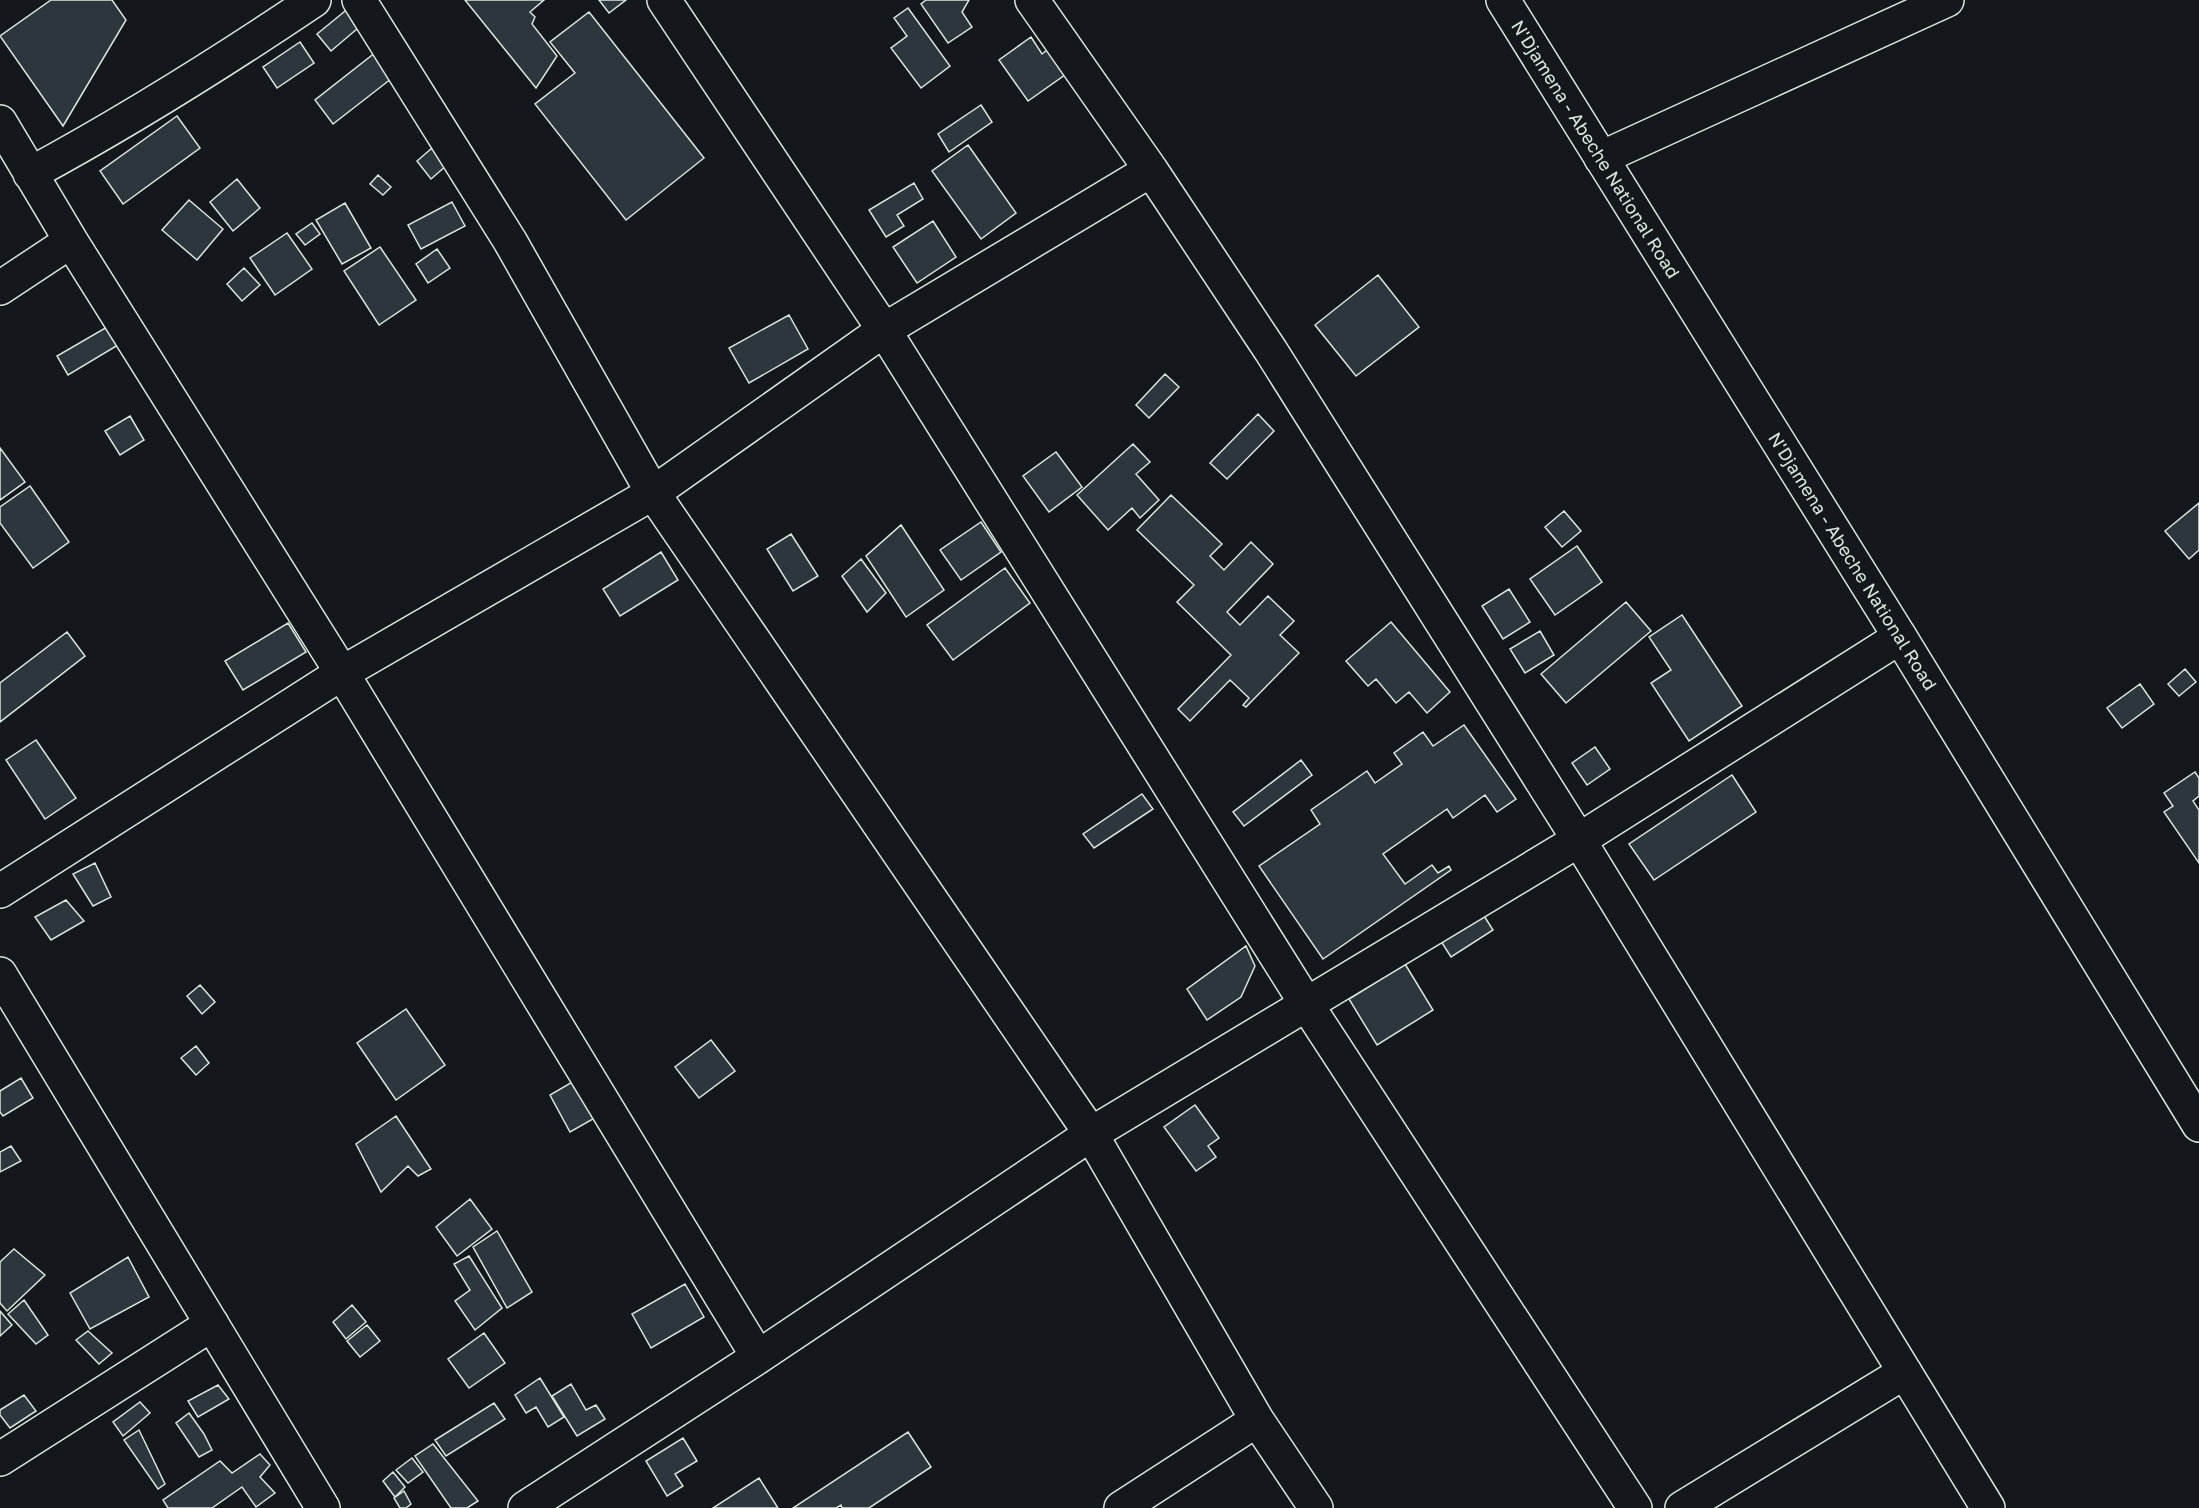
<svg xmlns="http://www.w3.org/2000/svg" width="2199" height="1508" font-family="'Golos Text',sans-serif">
  <rect width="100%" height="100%" fill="#14181c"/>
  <!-- building -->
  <path fill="#2c363c" stroke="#d8e6dc" stroke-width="1.5" d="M 51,0 L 112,0 L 126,20 L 63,126 L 0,36 Z
    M 465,0 L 544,0 L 530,12 L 535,17 L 532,24 L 557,56 L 536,88 Z
    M 599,0 L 626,0 L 609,13 Z
    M 926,0 L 969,0 L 962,12 L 972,27 L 948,43 L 921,4 Z
    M 350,7 L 364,23 L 331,51 L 317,34 Z
    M 908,8 L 950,66 L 921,88 L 891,48 L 907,36 L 894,18 Z
    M 589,12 L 704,158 L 626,220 L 535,104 L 575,73 L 550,42 Z
    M 1031,37 L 1042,54 L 1051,47 L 1069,72 L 1028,101 L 999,60 Z
    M 300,42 L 314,63 L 277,88 L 263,67 Z
    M 376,52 L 396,75 L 333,124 L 315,100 Z
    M 981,105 L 992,122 L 949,152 L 938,134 Z
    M 177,116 L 200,148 L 123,204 L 100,171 Z
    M 968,145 L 1016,213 L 981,239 L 932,171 Z
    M 432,148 L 447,165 L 431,179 L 417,161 Z
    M 378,175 L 391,187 L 383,195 L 370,184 Z
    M 237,179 L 260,208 L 233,231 L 210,202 Z
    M 914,183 L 923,199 L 897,215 L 904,226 L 886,237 L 869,210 Z
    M 189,200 L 223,229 L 197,260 L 162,230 Z
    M 452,202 L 465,226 L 421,249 L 408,225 Z
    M 345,203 L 371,248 L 342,264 L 316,220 Z
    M 933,221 L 956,257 L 917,283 L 893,247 Z
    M 312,223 L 320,234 L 305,245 L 296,234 Z
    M 287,233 L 312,269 L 275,295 L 250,258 Z
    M 380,247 L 416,300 L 379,325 L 344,271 Z
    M 437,249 L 450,268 L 428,283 L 416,264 Z
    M 244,268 L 260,285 L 242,301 L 227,284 Z
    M 1378,275 L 1419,327 L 1356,376 L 1315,325 Z
    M 789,315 L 808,349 L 749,383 L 729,348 Z
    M 107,327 L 118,345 L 68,375 L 57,356 Z
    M 1165,374 L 1179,387 L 1149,418 L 1136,405 Z
    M 1258,414 L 1274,431 L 1227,479 L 1210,463 Z
    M 130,416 L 144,440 L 120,455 L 105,431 Z
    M 1133,444 L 1150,462 L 1136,474 L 1159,500 L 1140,518 L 1132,508 L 1108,530 L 1077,495 Z
    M 0,448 L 25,482 L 0,500 Z
    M 1056,452 L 1082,487 L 1049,512 L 1023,476 Z
    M 30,486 L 69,542 L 33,568 L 0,523 L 0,507 Z
    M 1171,495 L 1222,544 L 1210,556 L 1224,570 L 1251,542 L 1273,564 L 1227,612 L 1240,625 L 1268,596 L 1294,621 L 1280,635 L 1299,653 L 1246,707 L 1243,705 L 1249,698 L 1230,680 L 1190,721 L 1178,709 L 1231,655 L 1177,602 L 1194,585 L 1137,530 Z
    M 2199,503 L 2199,550 L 2189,559 L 2165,531 Z
    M 1564,511 L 1581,531 L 1562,547 L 1545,527 Z
    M 981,522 L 1001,552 L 961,580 L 940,550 Z
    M 901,525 L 944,590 L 906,617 L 866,556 Z
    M 791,534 L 818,576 L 793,591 L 767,549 Z
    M 1577,546 L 1602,582 L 1555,615 L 1530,579 Z
    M 661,552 L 678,580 L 620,616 L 603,589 Z
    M 861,559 L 886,593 L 867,612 L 842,576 Z
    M 1005,568 L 1030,603 L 953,660 L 927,625 Z
    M 1509,589 L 1530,622 L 1503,639 L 1482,606 Z
    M 1626,602 L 1651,631 L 1566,703 L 1541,674 Z
    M 1682,615 L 1742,706 L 1689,741 L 1651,683 L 1671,670 L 1649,637 Z
    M 1391,622 L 1450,692 L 1427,713 L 1409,692 L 1396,703 L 1376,679 L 1368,686 L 1346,661 Z
    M 288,623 L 306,652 L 243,690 L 225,661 Z
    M 1540,631 L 1554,655 L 1525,673 L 1510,649 Z
    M 67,632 L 85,656 L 0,722 L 0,683 Z
    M 2185,669 L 2196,682 L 2179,696 L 2168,684 Z
    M 2140,684 L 2154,704 L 2122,728 L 2107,708 Z
    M 1464,725 L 1516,799 L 1497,812 L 1485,795 L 1453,818 L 1447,809 L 1383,854 L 1405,884 L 1432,865 L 1438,873 L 1449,866 L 1451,870 L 1323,959 L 1259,866 L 1320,824 L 1311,810 L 1367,771 L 1375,783 L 1402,764 L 1394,753 L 1423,732 L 1433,746 Z
    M 36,740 L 76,798 L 45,819 L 6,760 Z
    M 1595,747 L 1610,769 L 1587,785 L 1572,763 Z
    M 1301,760 L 1312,775 L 1244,826 L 1233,812 Z
    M 2195,772 L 2199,778 L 2199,796 L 2193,801 L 2199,810 L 2199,863 L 2164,812 L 2173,806 L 2164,793 Z
    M 1732,775 L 1756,812 L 1654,880 L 1629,844 Z
    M 1142,794 L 1153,809 L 1094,848 L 1083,834 Z
    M 95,863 L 111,897 L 93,906 L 73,874 Z
    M 66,900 L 84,921 L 51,940 L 35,917 Z
    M 1481,911 L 1493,930 L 1451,957 L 1439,938 Z
    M 1246,946 L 1255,966 L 1241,997 L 1207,1020 L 1187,989 Z
    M 1405,964 L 1433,1010 L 1377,1045 L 1349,999 Z
    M 200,985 L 215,1002 L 202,1014 L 187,996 Z
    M 406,1009 L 445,1065 L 396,1100 L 357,1043 Z
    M 711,1040 L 735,1071 L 699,1098 L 675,1067 Z
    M 196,1046 L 209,1063 L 196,1075 L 181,1058 Z
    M 21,1078 L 33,1098 L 3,1116 L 0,1112 L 0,1091 Z
    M 579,1078 L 600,1115 L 570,1132 L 550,1095 Z
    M 1195,1105 L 1219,1138 L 1208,1146 L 1216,1157 L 1196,1171 L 1164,1127 Z
    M 396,1116 L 431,1169 L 418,1176 L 408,1166 L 381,1192 L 356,1144 Z
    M 11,1146 L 21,1161 L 0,1172 L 0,1152 Z
    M 470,1199 L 492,1229 L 457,1256 L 436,1227 Z
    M 497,1231 L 532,1292 L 507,1308 L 473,1247 Z
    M 14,1249 L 45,1275 L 7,1311 L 0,1303 L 0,1262 Z
    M 469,1256 L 502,1308 L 475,1330 L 455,1301 L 470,1290 L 454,1264 Z
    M 128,1257 L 149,1297 L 90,1329 L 70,1293 Z
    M 685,1284 L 704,1317 L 651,1348 L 632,1314 Z
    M 24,1300 L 48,1335 L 36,1344 L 8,1314 Z
    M 352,1305 L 366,1322 L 346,1339 L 333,1322 Z
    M 0,1311 L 12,1325 L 0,1336 Z
    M 367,1325 L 380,1341 L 360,1357 L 347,1341 Z
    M 88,1331 L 112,1353 L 99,1364 L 76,1340 Z
    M 484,1333 L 505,1363 L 469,1388 L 448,1359 Z
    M 540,1378 L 564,1417 L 548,1427 L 536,1407 L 526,1413 L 515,1395 Z
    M 571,1384 L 586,1410 L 596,1405 L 605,1419 L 577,1436 L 552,1396 Z
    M 218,1385 L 229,1399 L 198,1417 L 188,1401 Z
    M 24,1395 L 36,1411 L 10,1428 L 0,1415 L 0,1410 Z
    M 140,1402 L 150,1413 L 123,1436 L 113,1422 Z
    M 494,1403 L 505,1419 L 446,1456 L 435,1440 Z
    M 189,1413 L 204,1434 L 212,1450 L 199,1457 L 176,1423 Z
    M 139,1430 L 165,1484 L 158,1489 L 124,1440 Z
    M 908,1432 L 931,1467 L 869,1508 L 842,1508 L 841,1505 L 836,1508 L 793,1508 Z
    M 683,1438 L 697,1461 L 675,1474 L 683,1486 L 667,1496 L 646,1461 Z
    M 433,1444 L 478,1501 L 467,1508 L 451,1508 L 415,1456 Z
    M 260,1454 L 270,1465 L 260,1477 L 275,1493 L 256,1507 L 242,1487 L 212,1508 L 168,1508 L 163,1500 L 220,1461 L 232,1473 Z
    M 412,1458 L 423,1472 L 408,1483 L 396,1470 Z
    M 393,1472 L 405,1487 L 395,1497 L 383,1481 Z
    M 759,1478 L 778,1508 L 713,1508 Z
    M 404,1491 L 411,1504 L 406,1508 L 400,1508 L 394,1498 Z"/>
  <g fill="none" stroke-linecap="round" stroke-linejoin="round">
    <!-- minor casing -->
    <g stroke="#d8e6dc" stroke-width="36">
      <path id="minor" d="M 359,0 L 510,241 L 653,493 L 1091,1134 L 1257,1420 L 1316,1508
        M 664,0 L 884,330 L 1307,1005 L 1635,1508
        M 1032,0 L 1151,170 L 1271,351 L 1579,840 L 1988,1508
        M 0,122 L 71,241 L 342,673 L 758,1357
        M 1601,158 L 1947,0
        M 30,174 C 128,121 222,62 314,0
        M 0,288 L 71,241
        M 0,891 L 342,673 L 653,493 L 884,330 L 1151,170
        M 0,974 L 323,1508
        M 0,1459 L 212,1324
        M 525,1508 L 758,1357 L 1091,1134 L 1579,840 L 1900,637
        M 1121,1508 L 1257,1420
        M 1682,1508 L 1905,1372"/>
    </g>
    <!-- highway casing -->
    <g stroke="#d8e6dc" stroke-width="36">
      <path id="highway" d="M 1503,0 L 1900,637 L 2199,1125"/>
    </g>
    <!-- minor -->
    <use href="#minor" stroke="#14181c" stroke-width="33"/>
    <!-- highway -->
    <use href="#highway" stroke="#14181c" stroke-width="33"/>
  </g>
  <g text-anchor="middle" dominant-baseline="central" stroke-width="4.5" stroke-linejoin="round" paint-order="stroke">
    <!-- street labels -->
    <g font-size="18" fill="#d8e6dc" stroke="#14181c">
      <text transform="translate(1596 149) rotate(58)">N'Djamena - Abeche National Road</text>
      <text transform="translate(1853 561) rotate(58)">N'Djamena - Abeche National Road</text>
    </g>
  </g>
</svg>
